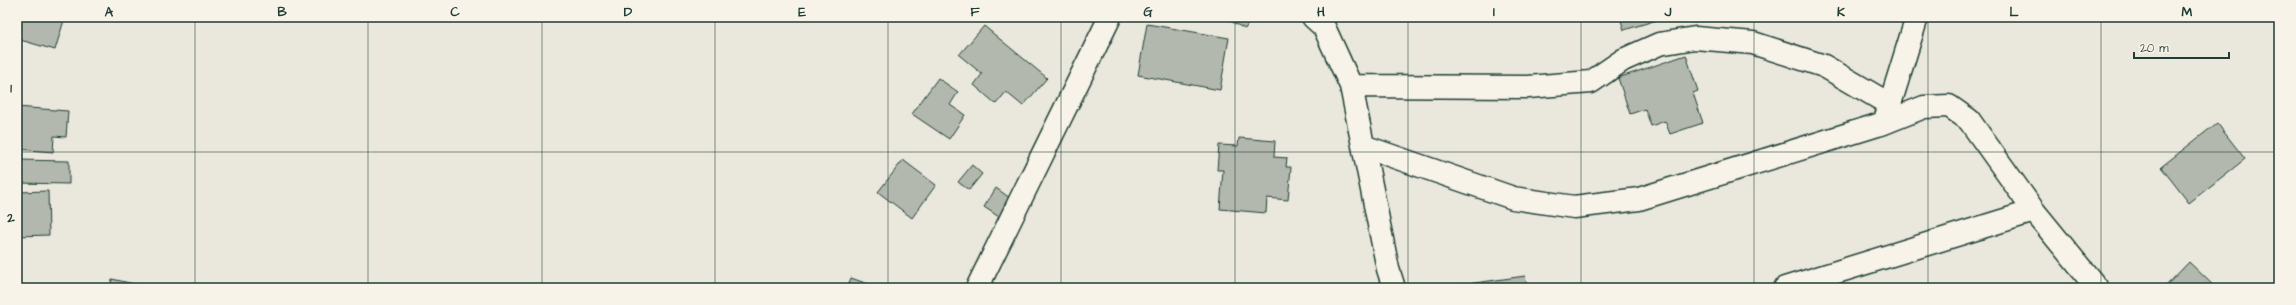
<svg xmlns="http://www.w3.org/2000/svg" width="2296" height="305" font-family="'Architects Daughter',sans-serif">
  <rect width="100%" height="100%" fill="#eae8dd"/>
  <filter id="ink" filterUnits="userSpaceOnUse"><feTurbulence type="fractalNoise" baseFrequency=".025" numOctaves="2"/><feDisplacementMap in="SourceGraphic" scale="8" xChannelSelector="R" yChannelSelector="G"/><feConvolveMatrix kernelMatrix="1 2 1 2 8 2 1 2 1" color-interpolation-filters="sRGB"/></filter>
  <g filter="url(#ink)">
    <!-- building -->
    <path fill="#b2b8ae" stroke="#1f3d34" d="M 17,17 L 65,17 L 55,50 L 17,39 Z
      M 1223,17 L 1252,17 L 1245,29 Z
      M 1620,17 L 1667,17 L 1624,30 Z
      M 1147,24 L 1229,38 L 1220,90 L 1138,75 Z
      M 984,26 L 1047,78 L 1023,106 L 1006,92 L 996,104 L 974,85 L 982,74 L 959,55 Z
      M 1686,55 L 1698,91 L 1693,93 L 1703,123 L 1670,134 L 1665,121 L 1651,126 L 1645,109 L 1630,114 L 1618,78 Z
      M 938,78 L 958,92 L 950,105 L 965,115 L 949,139 L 912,114 Z
      M 17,107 L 68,111 L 66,137 L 54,136 L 53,152 L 17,149 Z
      M 2217,123 L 2245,159 L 2189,203 L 2161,167 Z
      M 1239,138 L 1275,141 L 1274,157 L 1287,158 L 1286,167 L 1291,167 L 1288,200 L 1267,198 L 1266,213 L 1220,209 L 1223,170 L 1217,170 L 1219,145 L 1238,146 Z
      M 17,160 L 69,161 L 69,184 L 17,183 Z
      M 903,160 L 936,185 L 912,218 L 878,192 Z
      M 972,165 L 982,174 L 969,190 L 958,182 Z
      M 996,188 L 1017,203 L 1005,221 L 984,207 Z
      M 48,191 L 49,235 L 17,236 L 17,192 Z
      M 2189,262 L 2216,288 L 2164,288 Z
      M 1525,276 L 1527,288 L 1461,288 L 1460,285 Z
      M 851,278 L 880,288 L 847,288 Z
      M 112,279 L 152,288 L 110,288 Z"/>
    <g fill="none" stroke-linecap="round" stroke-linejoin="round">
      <!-- street casing -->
      <g stroke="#1f3d34" stroke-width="25">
        <path id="street" d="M 1313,17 L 1324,27 L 1351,86 L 1388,269 L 1394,288
          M 1351,86 L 1528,87 L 1591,82 L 1623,60 L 1659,44 L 1695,38 L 1753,43 L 1824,66 L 1889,104
          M 1886,117 L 1917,17
          M 1363,146 L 1513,198 L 1574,207 L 1639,199 L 1884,123 L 1924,107 L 1949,106 L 1969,120 L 2034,211 L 2097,288
          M 977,288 L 1110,17
          M 1785,288 L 2034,211"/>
      </g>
      <!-- street -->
      <use href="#street" stroke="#f7f3e8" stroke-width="22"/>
    </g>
  </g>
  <!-- grid -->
  <path fill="none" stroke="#1f3d34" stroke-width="1" stroke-opacity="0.55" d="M 195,17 L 195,288M 368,17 L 368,288M 542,17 L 542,288M 715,17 L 715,288M 888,17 L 888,288M 1061,17 L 1061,288M 1235,17 L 1235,288M 1408,17 L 1408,288M 1581,17 L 1581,288M 1754,17 L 1754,288M 1928,17 L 1928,288M 2101,17 L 2101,288M 17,152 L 2279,152"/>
  <!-- margin -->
  <rect width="2296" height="305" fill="none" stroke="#f7f3e8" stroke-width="44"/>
  <!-- scale -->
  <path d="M2134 52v6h95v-6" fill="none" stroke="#1f3d34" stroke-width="2"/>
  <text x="2140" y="52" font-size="12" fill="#1f3d34" stroke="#f7f3e8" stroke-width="3" paint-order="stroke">20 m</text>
  <rect x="22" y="22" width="2252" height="261" fill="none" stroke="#1f3d34" stroke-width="1.5"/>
  <g font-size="13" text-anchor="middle" font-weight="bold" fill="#1f3d34">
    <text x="109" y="16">A</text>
    <text x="282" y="16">B</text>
    <text x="455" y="16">C</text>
    <text x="628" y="16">D</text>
    <text x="802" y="16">E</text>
    <text x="975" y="16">F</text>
    <text x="1148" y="16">G</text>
    <text x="1321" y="16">H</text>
    <text x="1494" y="16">I</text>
    <text x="1668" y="16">J</text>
    <text x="1841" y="16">K</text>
    <text x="2014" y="16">L</text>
    <text x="2187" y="16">M</text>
    <text x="11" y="92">1</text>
    <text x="11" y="222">2</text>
  </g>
</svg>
